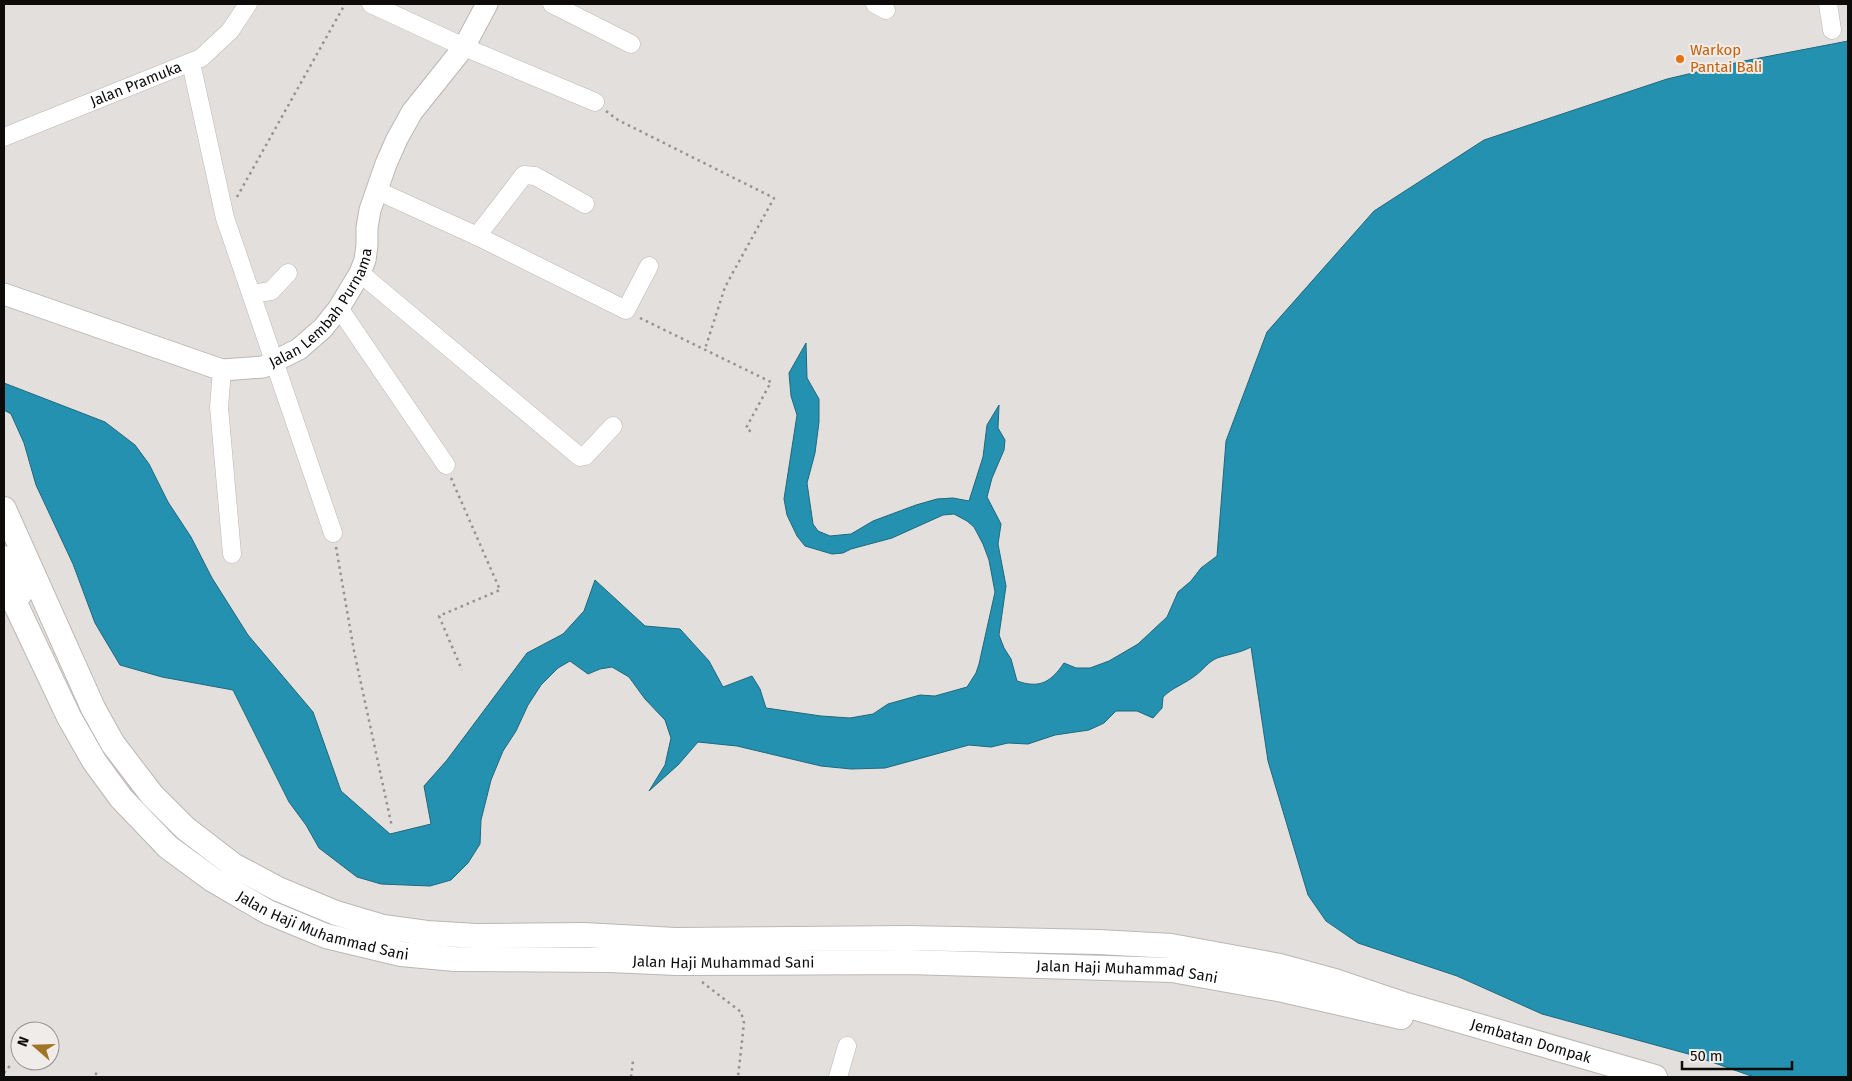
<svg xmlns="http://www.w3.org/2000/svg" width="1852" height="1081" font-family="'Fira Sans',sans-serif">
  <rect width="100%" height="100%" fill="#e3dfdd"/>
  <!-- water -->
  <path fill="#2591b0" stroke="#1e697e" d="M 1848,41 L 1848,1077 L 1754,1077 L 1692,1055 L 1542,1014 L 1457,976 L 1358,943 L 1326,921 L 1308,895 L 1268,761 L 1251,647 C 1240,653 1229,654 1217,658 C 1208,662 1203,670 1196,675 C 1185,684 1173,687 1163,697 L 1162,708 L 1153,718 L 1137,711 L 1116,711 L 1104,723 L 1089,730 L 1055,735 L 1028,744 L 1008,743 L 991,747 L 969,745 L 885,768 L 851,769 L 821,766 L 737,746 L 698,742 L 678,765 L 649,791 L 665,765 L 671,738 L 665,720 L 645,699 L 629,677 L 612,667 L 600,669 L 588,674 L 570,661 L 558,668 L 541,685 L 528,705 L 516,731 L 503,751 L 491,780 L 481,820 L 480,844 L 468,863 L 451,880 L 430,886 L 381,884 L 357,877 L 319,848 L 306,825 L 289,802 L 233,690 L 162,677 L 120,665 L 95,623 L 73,564 L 36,485 L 24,443 L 11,414 L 4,410 L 4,383 L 105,422 L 135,445 L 149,464 L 168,502 L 191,537 L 212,578 L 248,635 L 313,712 L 341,791 L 390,834 L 431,824 L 424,786 L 447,760 L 527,653 L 563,634 L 584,611 L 595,580 L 645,626 L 680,629 L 709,661 L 723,687 L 752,676 L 760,689 L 766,708 L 821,716 L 850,718 L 873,714 L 888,704 L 920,695 L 935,696 L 967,687 L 976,673 L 979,664 L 995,592 L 989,560 L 983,544 L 974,527 L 967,521 L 954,514 L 943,515 L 892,538 L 851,549 L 843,553 L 832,554 L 805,546 L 797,536 L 787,515 L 784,499 L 797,415 L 791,396 L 789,373 L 806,343 L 807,378 L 819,399 L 819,422 L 815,453 L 807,483 L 813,524 L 818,531 L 830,536 L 851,534 L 873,521 L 916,505 L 937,499 L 953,498 L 969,501 L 983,457 L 987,425 L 999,405 L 998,428 L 1005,440 L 1004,450 L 992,478 L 987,497 L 1001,524 L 998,544 L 1006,586 L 999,635 L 1004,648 L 1011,659 L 1017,681 C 1040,689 1051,682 1064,663 L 1076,668 L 1090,668 L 1109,661 L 1138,644 L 1167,617 L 1178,592 L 1191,581 L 1201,568 L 1217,556 L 1226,441 L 1267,332 L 1374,211 L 1484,140 L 1667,79 L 1744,61 Z"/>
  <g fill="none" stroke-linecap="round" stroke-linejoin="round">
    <!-- minor casing -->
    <g stroke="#bbb7b5" stroke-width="19">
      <g id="minor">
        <path d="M 371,4 L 464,47 L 595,102"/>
        <path d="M 552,4 L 631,44"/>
        <path d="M 875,4 L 886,10"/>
        <path d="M 1828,4 L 1832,30"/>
        <path d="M 191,63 L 225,218 L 333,533"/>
        <path id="s1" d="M 4,137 L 201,58 L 230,31 L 248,4"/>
        <path d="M 378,191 L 477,236 L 626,310 L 649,266"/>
        <path d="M 477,236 L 524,175 L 535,176 L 585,204"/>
        <path d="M 360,273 L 580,457 L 585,456 L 613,426"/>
        <path d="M 252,294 L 271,291 L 288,273"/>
        <path d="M 339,308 L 446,465"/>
        <path d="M 222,370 L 219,407 L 232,554"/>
        <path d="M 838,1077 L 847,1046"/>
      </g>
    </g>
    <!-- tertiary casing -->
    <g stroke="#bbb7b5" stroke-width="23">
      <g id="tertiary">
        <path id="s2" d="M 4,294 L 222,370 L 263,367 L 299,349 L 323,328 L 339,308 L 360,273 L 365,260 L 367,245 L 367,228 L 370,210 L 386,164 L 397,139 L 412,112 L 464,47 L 487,4"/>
      </g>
    </g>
    <!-- secondary casing -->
    <g stroke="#bbb7b5" stroke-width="26">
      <g id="secondary">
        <path id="s3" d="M 4,509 L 93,708 L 113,744 L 152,795 L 185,828 L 233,865 L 278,889 L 336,913 L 383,927 L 427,933 L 476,936 L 584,935 L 675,940 L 908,938 L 1099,942 L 1171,946 L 1280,966 L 1335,981 L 1406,1005 L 1655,1077"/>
        <path d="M 4,558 L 20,594"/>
        <path id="s4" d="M 4,580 L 69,717 L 94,761 L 121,798 L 168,847 L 213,880 L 268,912 L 326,936 L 401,954 L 455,959 L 610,960 L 677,963 L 909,962 L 1172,970 L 1283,990 L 1401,1017"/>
      </g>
    </g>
    <!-- path -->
    <path stroke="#959291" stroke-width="2.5" stroke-dasharray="2.5 4" stroke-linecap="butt" d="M 606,111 L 618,120 L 774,198 L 725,287 L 705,349
      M 237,197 L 345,4
      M 640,318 L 771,382 L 746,428 L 754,434
      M 451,478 L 500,590 L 439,616 L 462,670
      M 336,547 L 354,651 L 392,827
      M 702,982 L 741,1012 L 744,1023 L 738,1077
      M 4,1073 L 12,1063
      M 95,1073 L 100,1077
      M 631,1077 L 633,1061"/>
    <!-- minor -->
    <use href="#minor" stroke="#fff" stroke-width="18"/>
    <!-- tertiary -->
    <use href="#tertiary" stroke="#fff" stroke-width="21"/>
    <!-- secondary -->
    <use href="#secondary" stroke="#fff" stroke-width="24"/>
  </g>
  <!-- markers -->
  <circle fill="#e8710a" stroke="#f0ecea" stroke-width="2" cx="1680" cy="59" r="5"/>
  <g text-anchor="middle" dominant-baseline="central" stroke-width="4" stroke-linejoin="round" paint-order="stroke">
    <!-- food labels -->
    <g font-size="15" fill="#c56008" stroke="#f0ecea" text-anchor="start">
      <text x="1690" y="50">Warkop<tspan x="1690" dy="17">Pantai Bali</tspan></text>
    </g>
    <!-- street labels -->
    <g font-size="15" fill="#0d0c0b" stroke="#f0ecea">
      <text stroke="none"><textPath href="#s1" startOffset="142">Jalan Pramuka</textPath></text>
      <text stroke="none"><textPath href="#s2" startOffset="358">Jalan Lembah Purnama</textPath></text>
      <text stroke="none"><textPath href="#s4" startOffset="492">Jalan Haji Muhammad Sani</textPath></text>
      <text stroke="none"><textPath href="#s4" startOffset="898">Jalan Haji Muhammad Sani</textPath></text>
      <text stroke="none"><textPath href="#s4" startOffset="1302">Jalan Haji Muhammad Sani</textPath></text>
      <text stroke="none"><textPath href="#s3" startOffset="1755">Jembatan Dompak</textPath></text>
    </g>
  </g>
  <!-- border -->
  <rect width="1852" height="1081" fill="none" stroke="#0d0c0b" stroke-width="10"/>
  <!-- north arrow -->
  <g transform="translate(35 1046) rotate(290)"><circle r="24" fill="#f0ecea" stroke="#959291"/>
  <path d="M0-4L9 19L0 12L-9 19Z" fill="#9f7525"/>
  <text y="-8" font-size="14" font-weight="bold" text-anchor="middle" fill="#0d0c0b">N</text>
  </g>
  <!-- scale -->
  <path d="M1682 1061v8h110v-8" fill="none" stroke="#0d0c0b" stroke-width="2.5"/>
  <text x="1690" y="1061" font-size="15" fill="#0d0c0b" stroke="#f0ecea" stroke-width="4" paint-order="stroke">50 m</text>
</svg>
